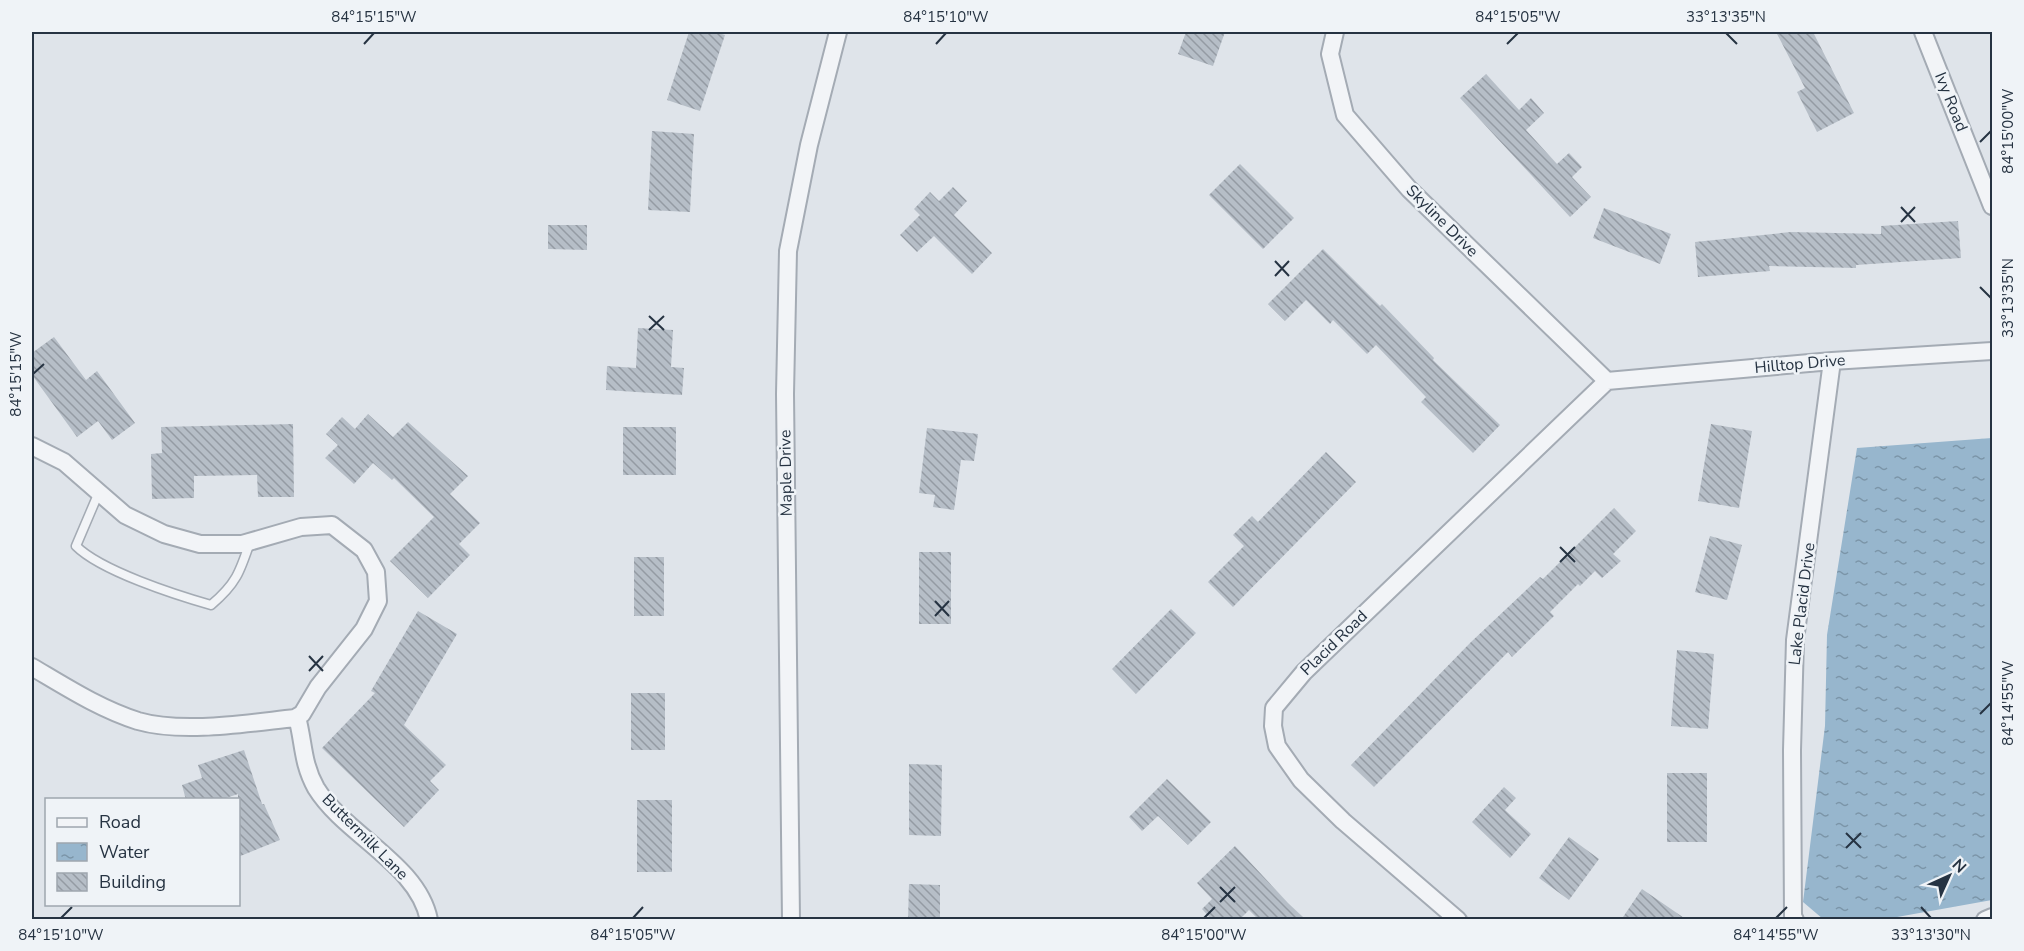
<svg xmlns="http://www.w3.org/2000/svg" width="2024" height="951" font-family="'Nunito Sans',sans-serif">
  <defs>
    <pattern id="water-ripples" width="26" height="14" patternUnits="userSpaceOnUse" patternTransform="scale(1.5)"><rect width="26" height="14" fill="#97b6cd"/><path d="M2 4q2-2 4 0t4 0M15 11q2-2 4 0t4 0" fill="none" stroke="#7b95a8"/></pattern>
    <pattern id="building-back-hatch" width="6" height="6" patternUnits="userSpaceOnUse" patternTransform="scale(1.5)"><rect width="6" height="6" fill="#b6bec7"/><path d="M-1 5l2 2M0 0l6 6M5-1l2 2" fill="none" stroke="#949ba3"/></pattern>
  </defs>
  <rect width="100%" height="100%" fill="#dfe4ea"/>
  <!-- water -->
  <path fill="url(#water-ripples)" d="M 1992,438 L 1992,900 L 1886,919 L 1823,919 L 1803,902 L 1825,726 L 1827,635 L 1857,448 Z"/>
  <!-- building -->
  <path fill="url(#building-back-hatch)" d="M 689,32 L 715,32 L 725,35 L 700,111 L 667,100 Z
    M 1186,32 L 1225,32 L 1213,66 L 1178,54 Z
    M 1776,32 L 1813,32 L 1854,113 L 1817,132 L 1797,92 L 1805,88 Z
    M 1486,74 L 1519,110 L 1531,98 L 1544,113 L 1526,130 L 1557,164 L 1569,153 L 1582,167 L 1572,177 L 1591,197 L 1570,217 L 1460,98 Z
    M 652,131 L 694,134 L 690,212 L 648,210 Z
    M 1240,164 L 1294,218 L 1263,249 L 1209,195 Z
    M 953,187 L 967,201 L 954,215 L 992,253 L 972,274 L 934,236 L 917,252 L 900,235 L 920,215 L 914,209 L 930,192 L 939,201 Z
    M 1604,208 L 1671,234 L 1660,264 L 1593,238 Z
    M 1958,221 L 1961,258 L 1856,265 L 1856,268 L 1769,266 L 1770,271 L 1698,277 L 1695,242 L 1791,232 L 1881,234 L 1881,226 Z
    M 548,225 L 587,225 L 587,250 L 548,249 Z
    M 1323,249 L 1380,306 L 1382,304 L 1434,358 L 1433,360 L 1500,425 L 1473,453 L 1421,402 L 1426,397 L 1376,345 L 1367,354 L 1333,320 L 1330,324 L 1306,300 L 1285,321 L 1268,304 Z
    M 638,328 L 673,330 L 671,367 L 684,368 L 682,395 L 606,390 L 607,366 L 636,368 Z
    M 54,337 L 86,380 L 97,371 L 135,423 L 112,440 L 98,421 L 77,437 L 32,375 L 32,353 Z
    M 368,414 L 393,437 L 408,422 L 468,476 L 450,494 L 480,523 L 459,544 L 470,555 L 428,598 L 390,561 L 434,517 L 394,478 L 392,480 L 373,463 L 354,484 L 325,458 L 338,445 L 326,434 L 342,417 L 355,429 Z
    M 293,424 L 294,497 L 258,497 L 257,475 L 194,476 L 194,498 L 152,499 L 151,454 L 162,453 L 161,427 Z
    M 1711,424 L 1752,431 L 1739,508 L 1698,501 Z
    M 623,427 L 676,427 L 676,475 L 623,475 Z
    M 927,428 L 978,434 L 974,461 L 961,460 L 954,510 L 933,507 L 935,495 L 919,493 Z
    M 1326,452 L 1356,482 L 1233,607 L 1208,582 L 1244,546 L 1233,535 L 1252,516 L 1258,522 Z
    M 1614,508 L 1636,531 L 1613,554 L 1621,561 L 1602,578 L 1595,571 L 1580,586 L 1578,584 L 1550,612 L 1554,616 L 1512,657 L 1508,652 L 1374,787 L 1351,765 L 1471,642 L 1540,577 L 1543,579 Z
    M 1710,536 L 1742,545 L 1727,600 L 1695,592 Z
    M 919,552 L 951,552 L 951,624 L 919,624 Z
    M 634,557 L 664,557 L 664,616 L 634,616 Z
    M 1171,609 L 1196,633 L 1136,694 L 1112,669 Z
    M 418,611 L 457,634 L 404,725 L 446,765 L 430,781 L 439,790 L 404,827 L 322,748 L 375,693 L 371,691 Z
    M 1677,650 L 1714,654 L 1708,729 L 1671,726 Z
    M 631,693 L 665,693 L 665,750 L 631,750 Z
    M 244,750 L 262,804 L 264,804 L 280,840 L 238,857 L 238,794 L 220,800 L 186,800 L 182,785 L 202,778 L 198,765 Z
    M 909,764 L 942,765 L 941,836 L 909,835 Z
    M 1667,773 L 1707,773 L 1707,842 L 1667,842 Z
    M 1167,779 L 1211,822 L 1188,845 L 1158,816 L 1142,831 L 1129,817 Z
    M 1504,787 L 1516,798 L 1505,810 L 1531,834 L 1510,858 L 1472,822 Z
    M 637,800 L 672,800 L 672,872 L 637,872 Z
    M 1569,837 L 1599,859 L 1569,900 L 1539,878 Z
    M 1235,846 L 1288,903 L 1306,920 L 1259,920 L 1249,910 L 1239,920 L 1212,920 L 1202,909 L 1212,899 L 1197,883 Z
    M 909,884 L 940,885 L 940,920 L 908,920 Z
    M 1642,889 L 1687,920 L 1621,920 Z"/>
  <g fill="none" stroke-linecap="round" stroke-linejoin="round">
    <!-- lane casing -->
    <g stroke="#a4abb4" stroke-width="11">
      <path id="lane" d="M 99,492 L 76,546 C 101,571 176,595 211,605 C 236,584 240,572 250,542"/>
    </g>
    <!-- street casing -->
    <g stroke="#a4abb4" stroke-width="20">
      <path id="street" d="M 1335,32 L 1330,54 L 1345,115 L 1409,189 L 1607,381
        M 1923,32 L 1992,206
        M 1607,381 L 1832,361 L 1992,351
        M 32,446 L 64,462 L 125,515 L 164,534 L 200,544 L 242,544 L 301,527 L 332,525 L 364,550 L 376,572 L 378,601 L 364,629 L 318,687 L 302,714 L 295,718 C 248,723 183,734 138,721 C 100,709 66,687 32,667
        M 297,717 C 304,743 302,763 316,788 C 345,835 418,864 429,920
        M 791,920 L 785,394 L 788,251 L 809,145 L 838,32
        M 1458,920 L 1343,821 L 1301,780 L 1277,746 L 1273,726 L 1274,708 L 1304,672 L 1607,381
        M 1795,920 L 1793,916 L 1792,750 L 1795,640 L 1832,361
        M 1985,920 L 1992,917"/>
    </g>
    <!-- lane -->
    <use href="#lane" stroke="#f2f4f7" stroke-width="8"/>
    <!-- street -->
    <use href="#street" stroke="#f2f4f7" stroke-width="16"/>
  </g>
  <!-- ticks -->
  <path fill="none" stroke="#263342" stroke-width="2" d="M 1726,33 L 1737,44M 364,44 L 374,33M 936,44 L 946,33M 1507,44 L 1518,33M 1980,142 L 1991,131M 1901,207 L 1915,222M 1901,222 L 1915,207M 1275,261 L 1289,276M 1275,276 L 1289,261M 1980,287 L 1991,298M 649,316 L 664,330M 649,330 L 664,316M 33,374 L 44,364M 1560,547 L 1575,562M 1560,562 L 1575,547M 935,601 L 949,616M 935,616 L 949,601M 309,656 L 323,671M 309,671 L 323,656M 1980,714 L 1991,703M 1846,833 L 1861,848M 1846,848 L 1861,833M 1220,887 L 1235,902M 1220,902 L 1235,887M 1921,907 L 1931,918M 61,918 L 72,907M 633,918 L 643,907M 1204,918 L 1215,907M 1776,918 L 1787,907"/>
  <g text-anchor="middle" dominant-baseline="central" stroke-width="5" stroke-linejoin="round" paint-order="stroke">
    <!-- street labels -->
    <g font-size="16" fill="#263342" stroke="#eff3f7">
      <text transform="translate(1951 102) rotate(68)">Ivy Road</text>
      <text transform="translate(1442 221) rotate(45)">Skyline Drive</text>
      <text transform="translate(1800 364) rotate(-5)">Hilltop Drive</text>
      <text transform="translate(786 473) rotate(-91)">Maple Drive</text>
      <text transform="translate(1802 604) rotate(-83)">Lake Placid Drive</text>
      <text transform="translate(1334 643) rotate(-44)">Placid Road</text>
      <text transform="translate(365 837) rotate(45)">Buttermilk Lane</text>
    </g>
  </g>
  <!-- border -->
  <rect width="2024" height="951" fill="none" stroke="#eff3f7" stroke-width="66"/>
  <!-- legend -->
  <rect x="45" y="798" width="195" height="108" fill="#eff3f7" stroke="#9fa6af" stroke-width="1.5"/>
  <rect x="57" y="818" width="30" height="9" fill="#f2f4f7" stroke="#9fa6af" stroke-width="1.5"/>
  <text x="99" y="828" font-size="18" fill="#263342">Road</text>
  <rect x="57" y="843" width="30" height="18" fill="url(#water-ripples)" stroke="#9fa6af" stroke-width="1.5"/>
  <text x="99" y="858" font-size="18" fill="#263342">Water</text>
  <rect x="57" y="873" width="30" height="18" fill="url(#building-back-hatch)" stroke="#9fa6af" stroke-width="1.5"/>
  <text x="99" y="888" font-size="18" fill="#263342">Building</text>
  <!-- north arrow -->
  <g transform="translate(1949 876) rotate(45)" stroke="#eff3f7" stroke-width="4.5" paint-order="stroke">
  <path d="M0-4.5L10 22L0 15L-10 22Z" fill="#263342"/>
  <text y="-9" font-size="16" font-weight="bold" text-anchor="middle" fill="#263342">N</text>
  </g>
  <rect x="33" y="33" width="1958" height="885" fill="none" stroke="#263342" stroke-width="2"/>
  <g font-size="15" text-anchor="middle" fill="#263342">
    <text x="374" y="22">84°15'15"W</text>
    <text x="946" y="22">84°15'10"W</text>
    <text x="1518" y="22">84°15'05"W</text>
    <text x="1726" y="22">33°13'35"N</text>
    <text transform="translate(2008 131) rotate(-90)" y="5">84°15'00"W</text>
    <text transform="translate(2008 298) rotate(-90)" y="5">33°13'35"N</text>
    <text transform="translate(16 374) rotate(-90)" y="5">84°15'15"W</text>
    <text transform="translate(2008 703) rotate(-90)" y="5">84°14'55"W</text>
    <text x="61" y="940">84°15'10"W</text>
    <text x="633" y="940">84°15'05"W</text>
    <text x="1204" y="940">84°15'00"W</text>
    <text x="1776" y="940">84°14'55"W</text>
    <text x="1931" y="940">33°13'30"N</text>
  </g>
</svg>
